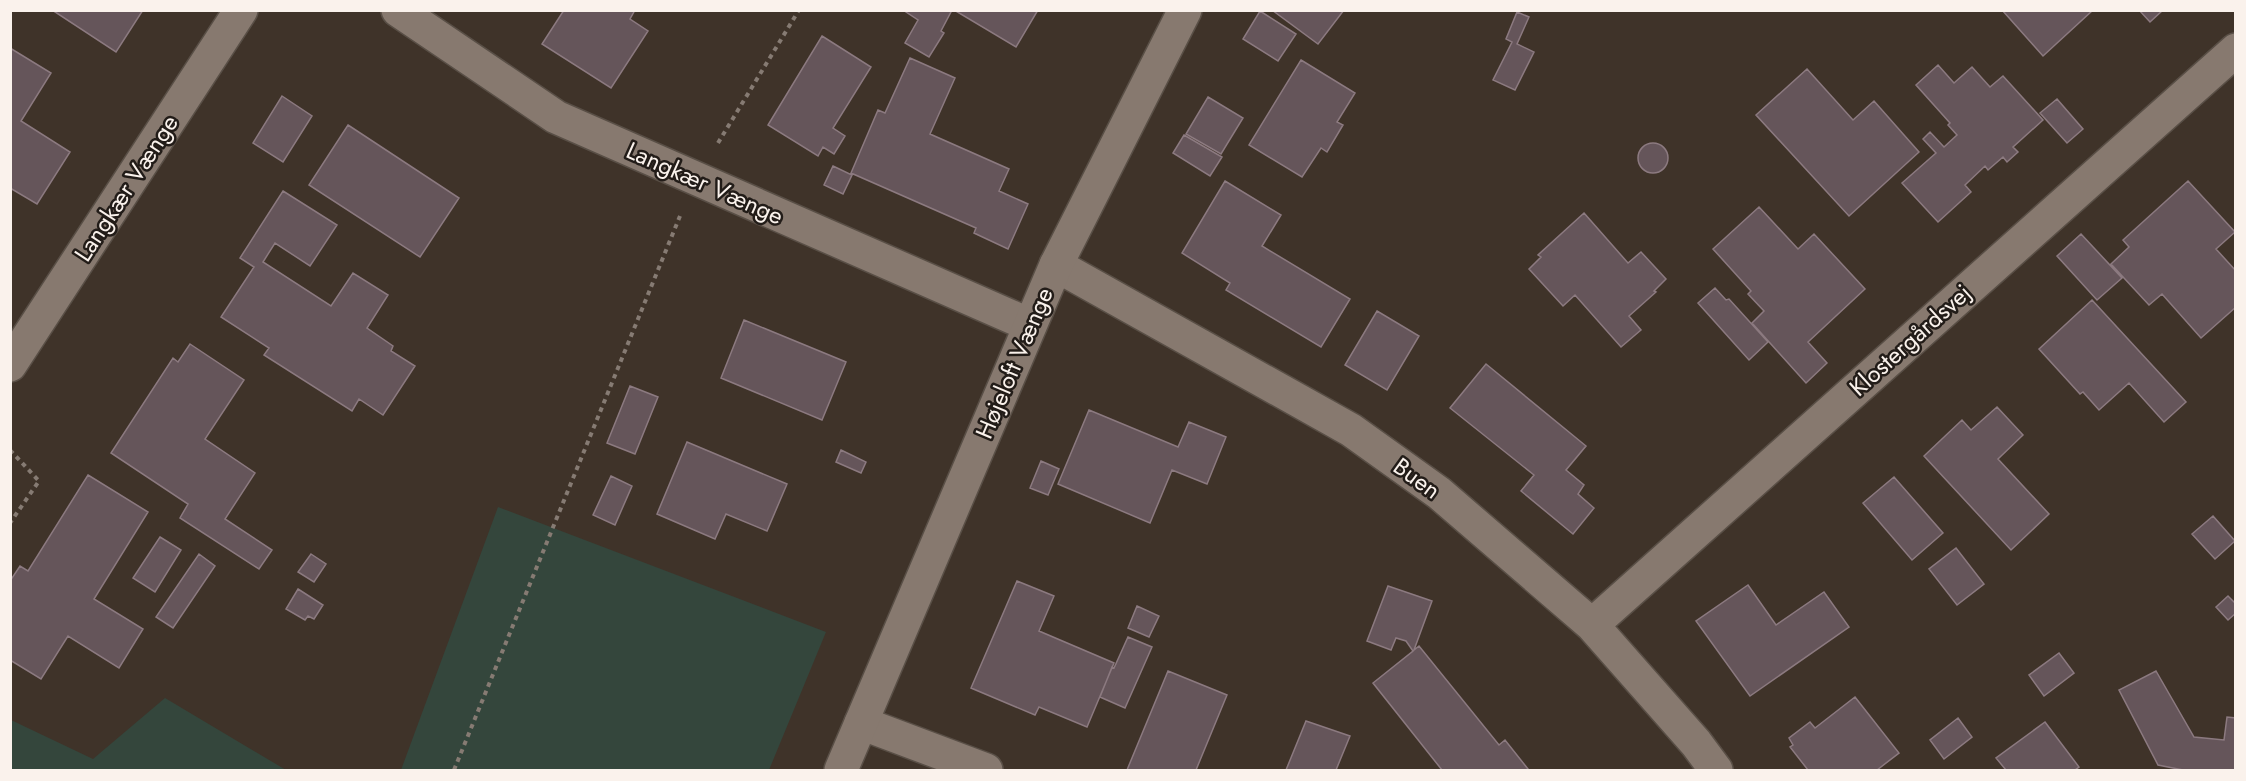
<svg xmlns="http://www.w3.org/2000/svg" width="2246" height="781" font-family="Jost,sans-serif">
  <rect width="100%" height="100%" fill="#3f3329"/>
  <!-- green -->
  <path fill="#34463c" d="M 498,507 L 826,632 L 769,770 L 401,770 Z
    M 165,698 L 286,770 L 11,770 L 11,720 L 93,759 Z"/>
  <!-- building -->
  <path fill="#65555a" stroke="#8c7a80" stroke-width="1.5" d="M 52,10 L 143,10 L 116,52 Z
    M 564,10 L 635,10 L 630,19 L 648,31 L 611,88 L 542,44 Z
    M 903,10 L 952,10 L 941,31 L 944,33 L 929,57 L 905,43 L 918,20 Z
    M 954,10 L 1038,10 L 1016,47 Z
    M 1272,10 L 1344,10 L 1318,44 Z
    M 2002,10 L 2093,10 L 2043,56 Z
    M 2139,10 L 2163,10 L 2150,22 Z
    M 1260,11 L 1296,34 L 1278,61 L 1243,39 Z
    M 1517,12 L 1529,17 L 1517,44 L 1534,52 L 1515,90 L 1493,80 L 1512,42 L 1506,39 Z
    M 822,36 L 871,67 L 833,128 L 845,136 L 834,154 L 823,147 L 818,156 L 768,125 Z
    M 10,48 L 51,73 L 21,121 L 70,152 L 37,204 L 10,188 Z
    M 910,58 L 955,78 L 930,134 L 1009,169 L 999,191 L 1028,204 L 1008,249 L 974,233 L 976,228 L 851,173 L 878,110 L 885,113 Z
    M 1301,60 L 1355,93 L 1337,122 L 1343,125 L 1327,152 L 1321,148 L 1302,177 L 1249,145 Z
    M 1938,65 L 1954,83 L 1972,67 L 1990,87 L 2003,76 L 2043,120 L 2013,147 L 2018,152 L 2007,162 L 2003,157 L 1988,170 L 1985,166 L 1965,185 L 1971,192 L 1938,222 L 1902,183 L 1936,153 L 1923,139 L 1930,132 L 1944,147 L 1957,135 L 1948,125 L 1950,123 L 1916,85 Z
    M 1807,69 L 1853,120 L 1874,101 L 1919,152 L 1849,216 L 1756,115 Z
    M 282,96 L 312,116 L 283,162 L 253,143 Z
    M 1208,97 L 1243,118 L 1221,154 L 1186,134 Z
    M 2057,99 L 2083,129 L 2067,143 L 2040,113 Z
    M 348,125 L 459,198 L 420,257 L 309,185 Z
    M 1184,135 L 1222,157 L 1210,176 L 1173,153 Z
    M1638 158a15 15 0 1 1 30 0a15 15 0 1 1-30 0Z
    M 833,166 L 852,175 L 843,194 L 824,185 Z
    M 1225,181 L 1281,215 L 1262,246 L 1350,299 L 1321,347 L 1226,290 L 1230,283 L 1182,253 Z
    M 2188,181 L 2235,232 L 2216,249 L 2236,271 L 2236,307 L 2201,338 L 2162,294 L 2149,305 L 2111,264 L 2129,247 L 2123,240 Z
    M 283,191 L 337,225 L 310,266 L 275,243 L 263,262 L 331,306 L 353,273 L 388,295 L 367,328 L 393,346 L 391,351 L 415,366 L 383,415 L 359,399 L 352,411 L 264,355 L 269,348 L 221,317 L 254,267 L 240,258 Z
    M 1759,207 L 1798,249 L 1814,234 L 1865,289 L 1808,342 L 1827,363 L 1806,383 L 1752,323 L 1764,311 L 1748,294 L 1751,291 L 1713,249 Z
    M 1584,213 L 1628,263 L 1641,252 L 1666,279 L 1654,291 L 1656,292 L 1629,316 L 1641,330 L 1621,347 L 1575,295 L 1563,306 L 1529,269 L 1541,257 L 1538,255 Z
    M 2081,234 L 2122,278 L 2097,300 L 2057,256 Z
    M 1715,288 L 1726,300 L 1729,299 L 1768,342 L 1749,360 L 1698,303 Z
    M 2092,300 L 2186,402 L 2164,422 L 2129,383 L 2099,410 L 2083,392 L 2080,394 L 2039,349 Z
    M 1377,311 L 1419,336 L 1387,390 L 1345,365 Z
    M 744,320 L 846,362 L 822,420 L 721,378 Z
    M 190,344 L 244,380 L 205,439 L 255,473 L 225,519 L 272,550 L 259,569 L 180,518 L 188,504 L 111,453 L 173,358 L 178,362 Z
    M 1486,364 L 1586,446 L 1566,470 L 1584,485 L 1578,494 L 1594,508 L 1573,534 L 1521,491 L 1534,475 L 1450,408 Z
    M 630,386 L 658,397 L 635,454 L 607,443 Z
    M 1997,407 L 2023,435 L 1998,459 L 2049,514 L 2011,550 L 1924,456 L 1962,420 L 1971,430 Z
    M 1089,410 L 1178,447 L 1189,422 L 1226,437 L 1207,484 L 1172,470 L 1150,523 L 1058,484 Z
    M 687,442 L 787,484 L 767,531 L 726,514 L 715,539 L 657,514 Z
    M 841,450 L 866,462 L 861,473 L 836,462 Z
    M 1041,461 L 1059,469 L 1048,495 L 1030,488 Z
    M 88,475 L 148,512 L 94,599 L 143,629 L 119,668 L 68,636 L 41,679 L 10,660 L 10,581 L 20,566 L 28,571 Z
    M 611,476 L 632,486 L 615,525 L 593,515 Z
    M 1894,477 L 1943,533 L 1912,560 L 1863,503 Z
    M 2213,516 L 2235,541 L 2215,559 L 2192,534 Z
    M 160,537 L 181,550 L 155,592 L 133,578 Z
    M 1956,548 L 1984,584 L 1957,605 L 1929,569 Z
    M 199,554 L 215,566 L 173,628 L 156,617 Z
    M 311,554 L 326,564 L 314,582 L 298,572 Z
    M 1017,581 L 1054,596 L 1039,631 L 1114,663 L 1087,727 L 1039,707 L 1035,715 L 971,688 Z
    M 1748,585 L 1776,625 L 1824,592 L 1849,627 L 1750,696 L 1696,621 Z
    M 1388,586 L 1432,601 L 1414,650 L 1419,646 L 1499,745 L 1505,740 L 1528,769 L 1527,770 L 1442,770 L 1373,683 L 1413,651 L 1406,641 L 1396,638 L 1391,650 L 1367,641 Z
    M 298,589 L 323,605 L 314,619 L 308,616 L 305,620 L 286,609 Z
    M 2228,596 L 2236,604 L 2236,613 L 2228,620 L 2216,607 Z
    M 1137,606 L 1159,616 L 1149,637 L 1128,628 Z
    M 1128,637 L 1152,647 L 1125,708 L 1100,697 L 1112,667 L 1114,668 Z
    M 2059,653 L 2074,673 L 2044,696 L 2029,675 Z
    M 1168,671 L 1227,695 L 1196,770 L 1127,770 Z
    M 2156,671 L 2194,737 L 2224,740 L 2227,717 L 2236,718 L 2236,770 L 2183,770 L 2158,765 L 2119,690 Z
    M 1855,697 L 1899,753 L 1877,770 L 1808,770 L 1790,747 L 1793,745 L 1789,738 L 1810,722 L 1815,728 Z
    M 1958,718 L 1972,737 L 1944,759 L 1930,740 Z
    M 1306,721 L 1350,736 L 1336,770 L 1286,770 Z
    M 2045,722 L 2079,767 L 2075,770 L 2006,770 L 1996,758 Z"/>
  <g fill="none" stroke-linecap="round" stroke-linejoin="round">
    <!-- minor casing -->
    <g stroke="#594f46" stroke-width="36">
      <path id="minor" d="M 398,10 L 556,117 L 1030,325
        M 1056,265 L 1351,430 L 1439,493 L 1592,625 L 1696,743 L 1716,770
        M 10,365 L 241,10
        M 1592,625 L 2236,50
        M 861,723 L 986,770"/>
    </g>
    <!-- tertiary casing -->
    <g stroke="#594f46" stroke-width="36">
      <path id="tertiary" d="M 841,770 L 1056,265 L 1185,10"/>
    </g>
    <!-- path -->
    <path stroke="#867b73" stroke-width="4" stroke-dasharray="4.5 4.5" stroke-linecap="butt" d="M 718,143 L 799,10
      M 10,450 L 39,481 L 10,523
      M 454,770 L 680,216"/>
    <!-- minor -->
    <use href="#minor" stroke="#87796f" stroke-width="33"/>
    <!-- tertiary -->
    <use href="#tertiary" stroke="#87796f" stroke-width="33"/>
  </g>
  <g text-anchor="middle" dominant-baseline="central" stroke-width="5" stroke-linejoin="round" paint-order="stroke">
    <!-- street labels -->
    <g font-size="24" fill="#faf2ec" stroke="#221c18">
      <text transform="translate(705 183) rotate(24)">Langkær Vænge</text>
      <text transform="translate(126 188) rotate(-57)">Langkær Vænge</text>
      <text transform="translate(1910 340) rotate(-42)">Klostergårdsvej</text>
      <text transform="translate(1014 363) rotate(-67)">Højeloft Vænge</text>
      <text transform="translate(1417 478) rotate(36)">Buen</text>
    </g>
  </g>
  <!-- border -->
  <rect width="2246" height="781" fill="none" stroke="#faf2ec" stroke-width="24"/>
</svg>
